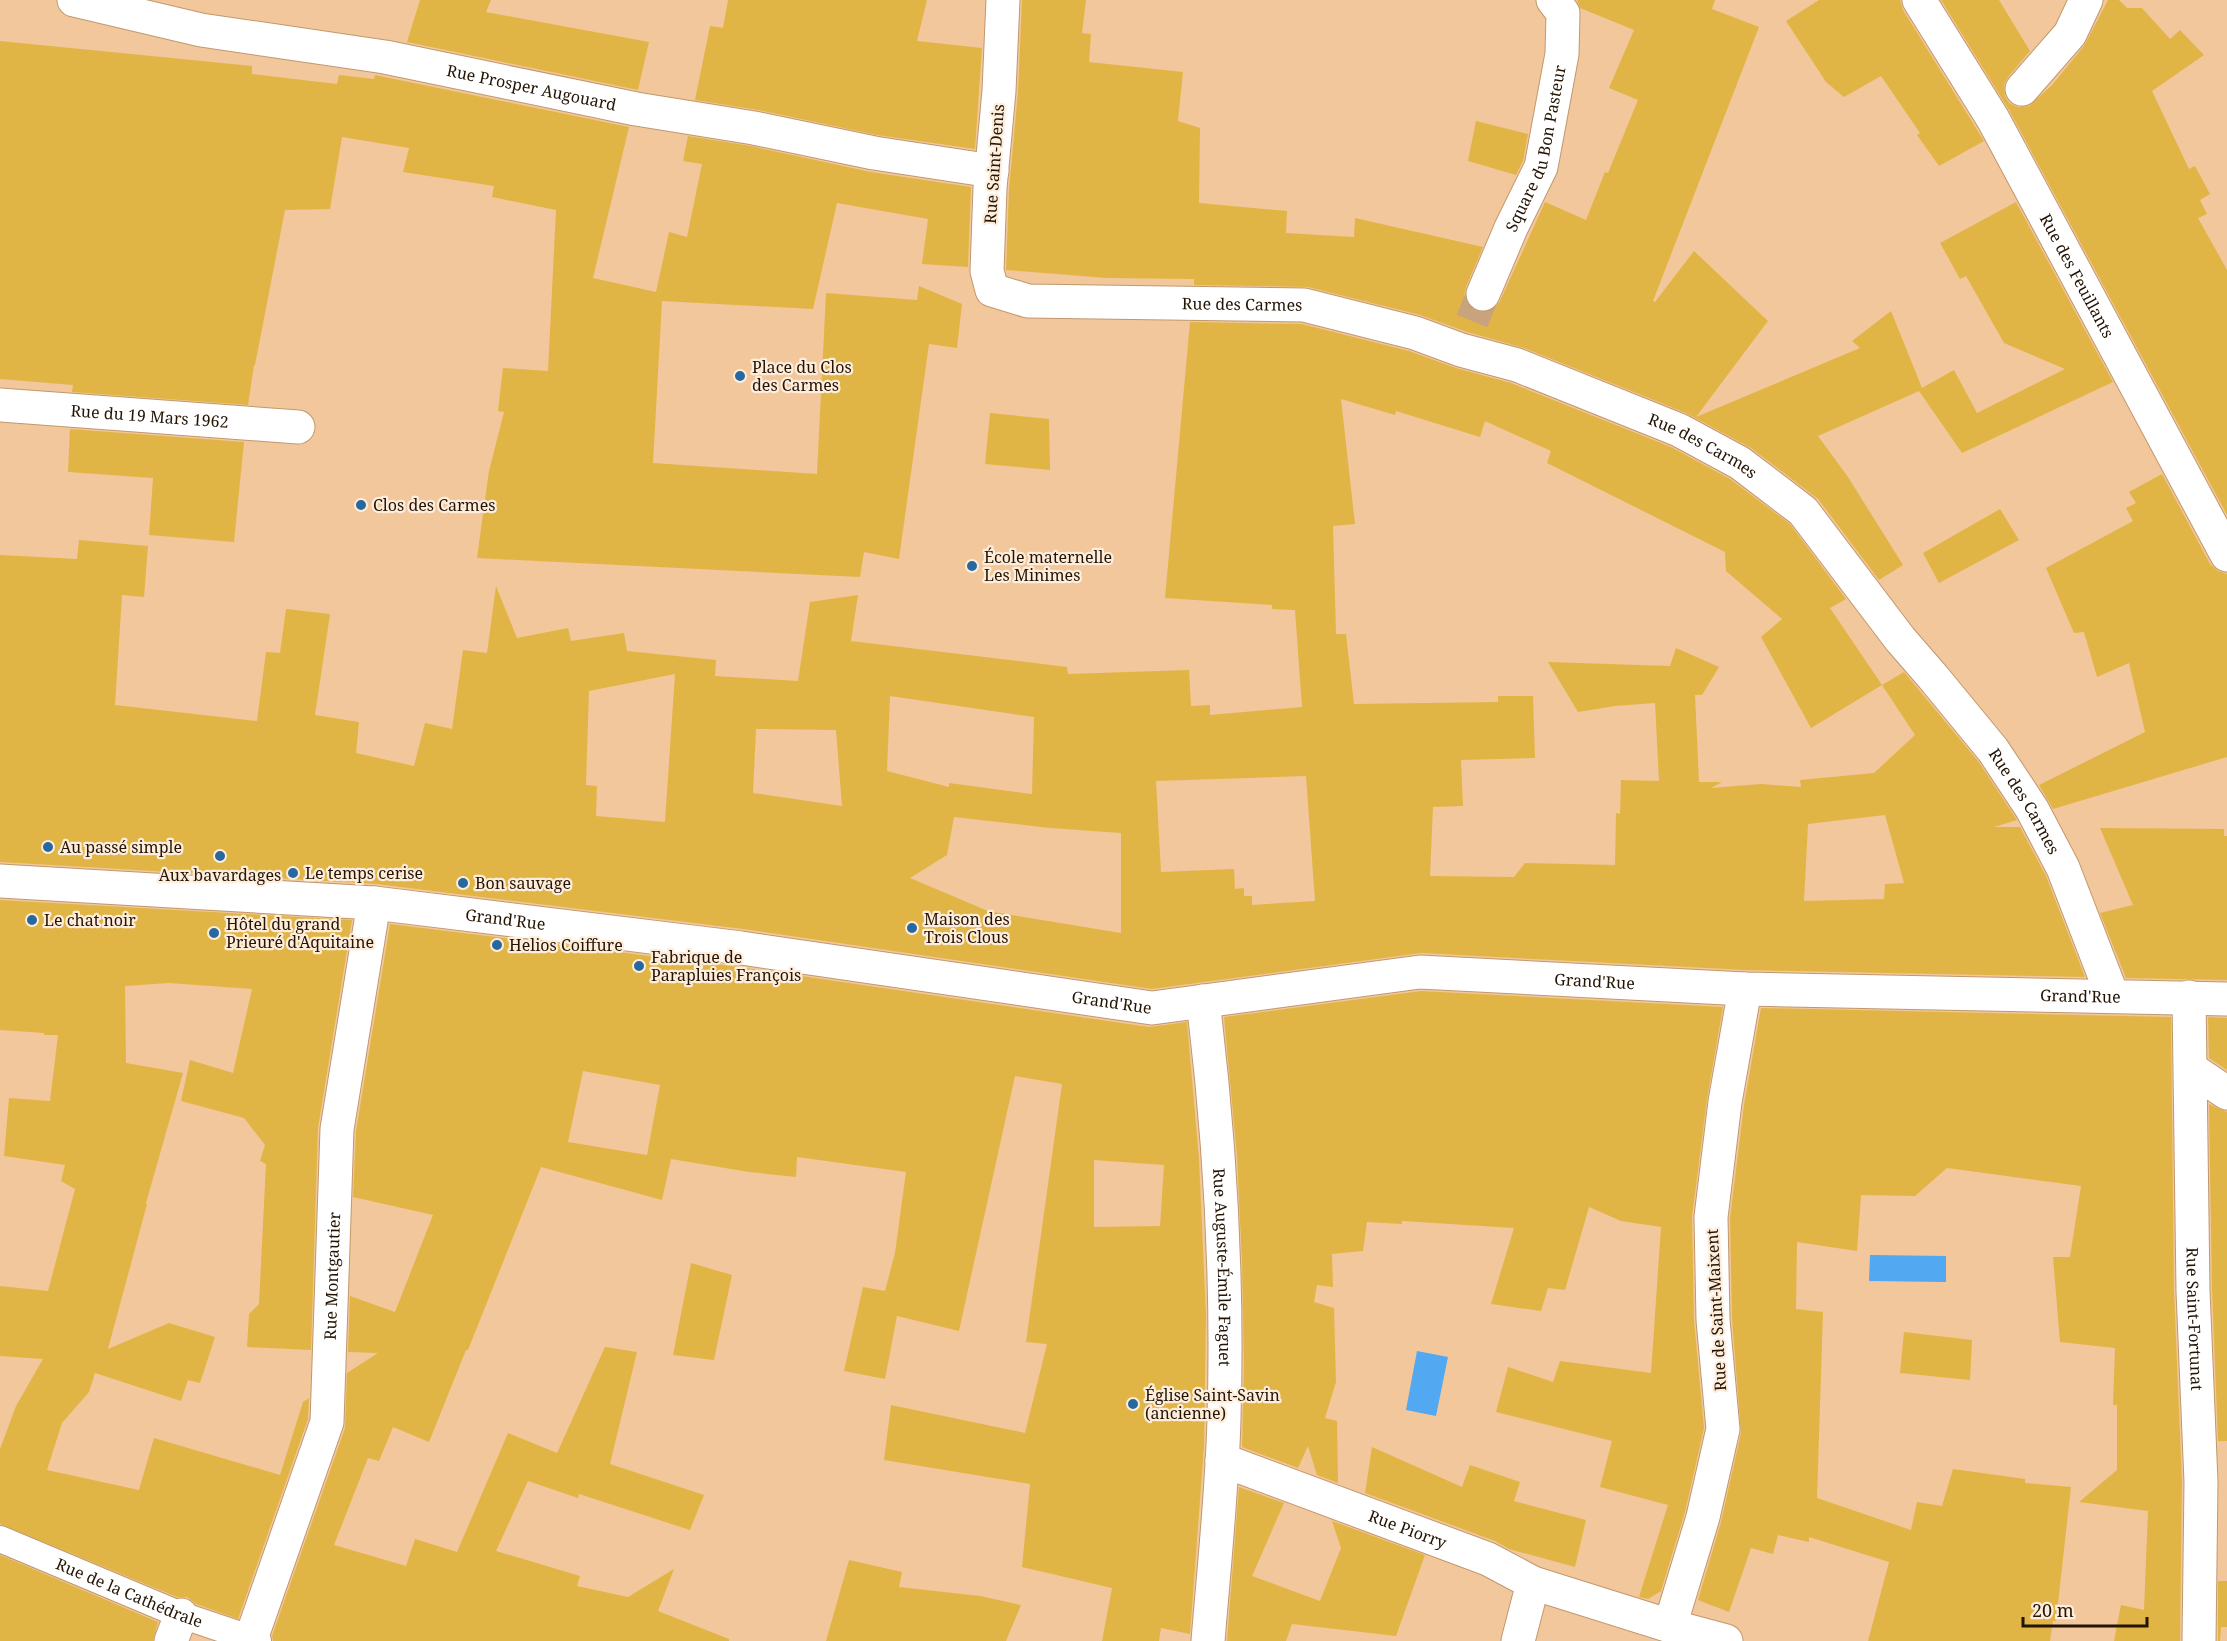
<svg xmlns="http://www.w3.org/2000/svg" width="2227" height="1641" font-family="'Noto Serif',serif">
  <rect width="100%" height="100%" fill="#f2c79b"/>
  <!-- water -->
  <path fill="#52a8f1" d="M 1870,1255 L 1946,1256 L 1946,1282 L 1869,1281 Z
    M 1417,1351 L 1448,1357 L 1436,1416 L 1406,1410 Z"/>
  <!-- building -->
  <path fill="#e1b545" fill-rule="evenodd" d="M 420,0 L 491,0 L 486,12 L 649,42 L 638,90 L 407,42 Z
    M 728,0 L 927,0 L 917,41 L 982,48 L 975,149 L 877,135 L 758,110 L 695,100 L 710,26 L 723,28 Z
    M 1022,0 L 1086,0 L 1082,33 L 1091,34 L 1089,62 L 1183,72 L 1178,121 L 1200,128 L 1199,203 L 1287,211 L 1286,233 L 1354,237 L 1355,218 L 1483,247 L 1466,287 L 1464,296 L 1468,306 L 1475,311 L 1485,313 L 1494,309 L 1500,301 L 1545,202 L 1586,220 L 1605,172 L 1608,173 L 1638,100 L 1609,88 L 1634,30 L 1580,8 L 1577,0 L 1715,0 L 1712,9 L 1759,27 L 1653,301 L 1655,302 L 1694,251 L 1768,321 L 1696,417 L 1860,348 L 1852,341 L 1891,311 L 1922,388 L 1954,370 L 1977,413 L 2065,369 L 2004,343 L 1966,276 L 1960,279 L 1940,243 L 2016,202 L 2113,382 L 1962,453 L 1919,391 L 1818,436 L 1848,477 L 1903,565 L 1879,580 L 1818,499 L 1751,448 L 1686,413 L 1524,348 L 1467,332 L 1420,315 L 1308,287 L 1194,285 L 1194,279 L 1107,278 L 1006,270 L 1009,189 L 1018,92 Z
    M 1819,0 L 1900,0 L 1903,10 L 1984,141 L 1939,166 L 1917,135 L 1920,133 L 1881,76 L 1844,97 L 1826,82 L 1786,21 Z
    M 1941,0 L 1999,0 L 2030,51 L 2008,77 L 2004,85 L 2005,96 L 2009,103 L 2018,107 L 2029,106 L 2052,85 L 2084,46 L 2108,0 L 2119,0 L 2127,8 L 2142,8 L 2170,39 L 2180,30 L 2204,55 L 2152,91 L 2189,169 L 2195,166 L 2210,194 L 2200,200 L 2207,214 L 2198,218 L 2227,270 L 2227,515 L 2009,110 Z
    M 0,41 L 252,66 L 252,74 L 337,84 L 339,75 L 374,79 L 375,75 L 629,127 L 593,278 L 656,292 L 669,232 L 687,237 L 702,164 L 683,161 L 688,136 L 751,146 L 871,172 L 971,187 L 968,267 L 922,264 L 928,219 L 837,203 L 813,309 L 662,301 L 653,463 L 817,474 L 826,293 L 917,300 L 919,286 L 962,304 L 957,348 L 929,344 L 899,559 L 864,552 L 860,577 L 477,558 L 489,471 L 504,412 L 498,411 L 503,368 L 548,371 L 556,210 L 492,197 L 494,186 L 403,172 L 409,148 L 342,137 L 330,209 L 285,210 L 255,365 L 254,365 L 248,405 L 72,392 L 73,385 L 0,379 Z
    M 1476,121 L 1528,134 L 1523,161 L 1516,175 L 1468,161 Z
    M 1190,322 L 1302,324 L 1409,351 L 1456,368 L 1511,383 L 1671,447 L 1730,479 L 1790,524 L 1846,599 L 1830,608 L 1882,685 L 1904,672 L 1978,761 L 2017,820 L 1994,827 L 2020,827 L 2046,876 L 2085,977 L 1746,970 L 1421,953 L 1152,989 L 743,929 L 376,884 L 0,862 L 0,555 L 77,559 L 79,540 L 148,546 L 144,597 L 122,595 L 115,705 L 257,721 L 266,652 L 280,653 L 286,609 L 330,614 L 315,715 L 359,722 L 356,753 L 414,766 L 425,723 L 452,729 L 463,650 L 487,653 L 496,586 L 517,638 L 568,628 L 571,641 L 624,633 L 627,651 L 716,660 L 715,676 L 798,681 L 810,602 L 858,595 L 851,641 L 1067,667 L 1068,674 L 1189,670 L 1191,706 L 1210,705 L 1210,715 L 1302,707 L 1295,610 L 1272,609 L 1272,605 L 1165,598 ZM 1341,399 L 1395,415 L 1396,411 L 1480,437 L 1485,421 L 1551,451 L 1547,463 L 1725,552 L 1726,571 L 1782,619 L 1761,637 L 1811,728 L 1882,685 L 1915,735 L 1874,773 L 1800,780 L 1801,787 L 1761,784 L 1711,788 L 1722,782 L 1699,782 L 1695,695 L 1702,695 L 1719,667 L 1676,648 L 1670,666 L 1548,662 L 1578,712 L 1615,706 L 1655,703 L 1659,781 L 1621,780 L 1620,814 L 1616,813 L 1615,865 L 1525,863 L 1514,877 L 1430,876 L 1433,807 L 1463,806 L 1461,760 L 1535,758 L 1533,696 L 1498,696 L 1498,702 L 1354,704 L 1346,634 L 1336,634 L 1333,526 L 1355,524 ZM 675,674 L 665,822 L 596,816 L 597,786 L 586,785 L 589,691 ZM 890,696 L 1034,717 L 1032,794 L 949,783 L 949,787 L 887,771 ZM 756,729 L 836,730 L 842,806 L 753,793 ZM 1306,776 L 1315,901 L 1252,905 L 1252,896 L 1244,896 L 1244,888 L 1235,889 L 1234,869 L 1161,872 L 1156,781 ZM 1885,815 L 1904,883 L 1885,884 L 1884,899 L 1804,901 L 1808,824 ZM 954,817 L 1050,828 L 1121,833 L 1121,933 L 988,911 L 910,878 L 947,855 Z
    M 990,413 L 1049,419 L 1050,470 L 985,464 Z
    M 70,429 L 244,442 L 234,542 L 149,535 L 153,478 L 68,472 Z
    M 2162,474 L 2210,564 L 2218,571 L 2227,574 L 2227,757 L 2053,809 L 2039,785 L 2145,732 L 2129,663 L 2097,677 L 2084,632 L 2074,633 L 2046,568 L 2133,521 L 2126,508 L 2136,503 L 2129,492 Z
    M 2000,509 L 2019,540 L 1939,583 L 1923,553 Z
    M 2100,828 L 2224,829 L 2224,836 L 2227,836 L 2227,980 L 2126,978 L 2100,913 L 2133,905 Z
    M 0,900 L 352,920 L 318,1128 L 311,1350 L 247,1347 L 249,1314 L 259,1304 L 266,1164 L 260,1161 L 265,1145 L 244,1118 L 181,1101 L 190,1060 L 233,1073 L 252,989 L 169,983 L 125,986 L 126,1063 L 183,1073 L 146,1203 L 147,1204 L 108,1349 L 169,1323 L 215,1337 L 200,1383 L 188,1380 L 181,1401 L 95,1373 L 89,1392 L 62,1423 L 47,1470 L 139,1490 L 154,1438 L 280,1475 L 303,1402 L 309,1398 L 308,1419 L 238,1619 L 196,1604 L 187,1597 L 177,1597 L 0,1524 L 0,1449 L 16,1406 L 43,1359 L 0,1356 L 0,1286 L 48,1291 L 75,1189 L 61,1181 L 65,1165 L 4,1156 L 9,1098 L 50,1101 L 58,1035 L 44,1035 L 44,1033 L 0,1030 Z
    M 390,924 L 739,967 L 1149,1027 L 1187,1022 L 1199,1159 L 1206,1315 L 1204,1446 L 1190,1634 L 1161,1628 L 1159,1641 L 1102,1641 L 1112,1588 L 1022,1567 L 1030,1484 L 884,1460 L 891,1405 L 1025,1433 L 1047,1344 L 1026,1342 L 1062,1084 L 1015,1076 L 959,1331 L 897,1316 L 885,1379 L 844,1371 L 863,1287 L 885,1291 L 895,1253 L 906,1172 L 797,1157 L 796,1177 L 749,1172 L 671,1159 L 662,1200 L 541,1167 L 468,1350 L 466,1350 L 429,1442 L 393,1427 L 379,1461 L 368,1458 L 334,1545 L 406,1566 L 415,1539 L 457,1552 L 508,1433 L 557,1453 L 605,1347 L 637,1352 L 610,1464 L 704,1495 L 690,1530 L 579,1494 L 578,1498 L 528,1481 L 496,1551 L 580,1576 L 577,1586 L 628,1597 L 674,1569 L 658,1611 L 729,1639 L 729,1641 L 273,1641 L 272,1636 L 345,1428 L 347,1373 L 378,1353 L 348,1352 L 350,1296 L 395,1312 L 433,1215 L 353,1197 L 356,1131 ZM 583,1071 L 660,1085 L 647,1155 L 568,1142 ZM 1094,1160 L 1164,1165 L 1160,1226 L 1094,1227 Z
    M 1421,991 L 1723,1007 L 1707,1099 L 1692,1217 L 1694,1320 L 1704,1428 L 1685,1512 L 1661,1591 L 1648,1599 L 1639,1597 L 1668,1505 L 1600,1487 L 1612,1441 L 1496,1412 L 1508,1367 L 1553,1382 L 1560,1361 L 1651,1373 L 1661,1227 L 1621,1221 L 1589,1207 L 1565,1290 L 1548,1288 L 1541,1311 L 1491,1304 L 1514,1228 L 1402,1221 L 1402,1224 L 1367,1222 L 1363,1251 L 1332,1254 L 1333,1287 L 1317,1285 L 1314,1302 L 1334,1308 L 1336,1382 L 1325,1418 L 1337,1421 L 1338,1483 L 1317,1475 L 1308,1446 L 1298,1468 L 1242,1447 L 1244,1367 L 1242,1262 L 1237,1156 L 1224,1017 Z
    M 1761,1008 L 2171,1017 L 2174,1291 L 2182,1482 L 2180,1641 L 2114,1641 L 2121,1605 L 2144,1610 L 2148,1511 L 2079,1502 L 2117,1470 L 2117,1405 L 2113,1405 L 2115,1348 L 2060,1342 L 2053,1257 L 2070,1257 L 2081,1186 L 1947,1168 L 1915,1196 L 1861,1195 L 1857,1251 L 1797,1242 L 1796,1309 L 1823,1312 L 1817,1498 L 1911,1530 L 1917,1502 L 1942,1506 L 1953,1469 L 2025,1479 L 2025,1483 L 2071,1487 L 2056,1621 L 2053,1621 L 2050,1641 L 1868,1641 L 1889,1562 L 1809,1537 L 1809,1542 L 1778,1535 L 1773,1554 L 1751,1548 L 1729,1612 L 1698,1600 L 1721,1522 L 1741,1433 L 1732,1319 L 1730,1218 L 1744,1105 Z
    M 2208,1017 L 2227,1018 L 2227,1070 L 2209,1058 Z
    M 2209,1104 L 2227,1112 L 2227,1441 L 2218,1441 L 2212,1290 Z
    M 691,1263 L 732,1275 L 714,1360 L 673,1355 Z
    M 1904,1332 L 1972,1340 L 1970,1380 L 1900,1373 Z
    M 1372,1447 L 1462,1487 L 1470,1465 L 1520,1482 L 1514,1501 L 1586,1520 L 1575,1567 L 1509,1549 L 1495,1541 L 1365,1493 Z
    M 1239,1487 L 1284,1503 L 1252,1576 L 1320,1601 L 1341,1548 L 1332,1521 L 1425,1555 L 1396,1636 L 1292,1624 L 1286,1641 L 1227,1641 Z
    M 0,1555 L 158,1622 L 153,1641 L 0,1641 Z
    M 849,1560 L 902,1572 L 899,1587 L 980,1596 L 1021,1605 L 1006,1641 L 826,1641 Z
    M 2218,1581 L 2227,1581 L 2227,1627 L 2221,1627 L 2220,1641 L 2218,1641 Z"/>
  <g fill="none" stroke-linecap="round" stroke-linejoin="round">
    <!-- minor-tunnel -->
    <path stroke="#c9a37d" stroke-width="33" stroke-dasharray="33 16" stroke-linecap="butt" d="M 1472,321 L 1483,294"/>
    <!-- pedestrian casing -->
    <g stroke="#c1986d" stroke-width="28">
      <g id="pedestrian">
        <path id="s1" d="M 0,1539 L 181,1615 L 258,1641"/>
      </g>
    </g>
    <!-- minor casing -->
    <g stroke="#c1986d" stroke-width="35">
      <g id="minor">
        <path id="s2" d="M 74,0 L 201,30 L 385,57 L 636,109 L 754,128 L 874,153 L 992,171"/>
        <path id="s3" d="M 1003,0 L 999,91 L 990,188 L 987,271 L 992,290 L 1028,301 L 1304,305 L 1415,333 L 1461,350 L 1517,365 L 1679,430 L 1740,463 L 1803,511 L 1900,639 L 1933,677 L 1993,750 L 2032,809 L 2063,868 L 2112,995"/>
        <path id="s4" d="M 1919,0 L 1993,119 L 2227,555"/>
        <path d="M 2022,89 L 2070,34 L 2086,0"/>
        <path id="s5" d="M 1483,294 L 1511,228 L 1541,167 L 1562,54 L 1563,13 L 1553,0"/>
        <path id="s6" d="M 0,405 L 298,427"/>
        <path id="s7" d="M 0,881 L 374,903 L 741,948 L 1152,1008 L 1420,972 L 1745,989 L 2227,999"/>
        <path id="s8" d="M 2189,997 L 2193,1291 L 2201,1482 L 2199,1641"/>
        <path id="s9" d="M 1203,1001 C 1220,1139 1228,1280 1224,1419 C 1222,1493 1214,1567 1208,1641"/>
        <path d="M 2191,1069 L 2227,1093"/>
        <path id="s10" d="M 1222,1460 L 1488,1559 L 1533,1583 L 1518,1641"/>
        <path d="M 1533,1583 L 1670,1626 L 1726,1641"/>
        <path d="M 1670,1626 L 1703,1517 L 1723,1429 L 1713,1320 L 1711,1217 L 1725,1102 L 1745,989"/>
        <path id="s11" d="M 251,1639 L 327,1422 L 337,1129 L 374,903"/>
        <path d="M 171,1641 L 181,1615"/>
      </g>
    </g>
    <!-- pedestrian -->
    <use href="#pedestrian" stroke="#fff" stroke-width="26"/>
    <!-- minor -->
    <use href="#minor" stroke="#fff" stroke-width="33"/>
  </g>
  <!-- markers -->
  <g fill="#27699e" stroke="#ffeddc" stroke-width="2">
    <circle cx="740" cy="376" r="6"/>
    <circle cx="361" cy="505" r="6"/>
    <circle cx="972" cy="566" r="6"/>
    <circle cx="48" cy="847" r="6"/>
    <circle cx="220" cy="856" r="6"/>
    <circle cx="293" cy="873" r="6"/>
    <circle cx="463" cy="883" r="6"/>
    <circle cx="32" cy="920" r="6"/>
    <circle cx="912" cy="928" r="6"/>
    <circle cx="214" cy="933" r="6"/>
    <circle cx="497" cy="945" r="6"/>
    <circle cx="639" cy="966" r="6"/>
    <circle cx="1133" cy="1404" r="6"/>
  </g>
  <g text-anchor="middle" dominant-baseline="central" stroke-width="4.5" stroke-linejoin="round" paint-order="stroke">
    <!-- street labels -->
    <g font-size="16" fill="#231404" stroke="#ffeddc">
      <text stroke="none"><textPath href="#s2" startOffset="466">Rue Prosper Augouard</textPath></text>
      <text stroke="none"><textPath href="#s5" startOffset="156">Square du Bon Pasteur</textPath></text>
      <text transform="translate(994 164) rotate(-86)">Rue Saint-Denis</text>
      <text stroke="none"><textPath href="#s4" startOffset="318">Rue des Feuillants</textPath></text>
      <text stroke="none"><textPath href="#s3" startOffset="543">Rue des Carmes</textPath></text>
      <text stroke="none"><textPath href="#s6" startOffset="150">Rue du 19 Mars 1962</textPath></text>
      <text stroke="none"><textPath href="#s3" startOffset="1029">Rue des Carmes</textPath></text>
      <text stroke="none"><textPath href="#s3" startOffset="1515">Rue des Carmes</textPath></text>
      <text stroke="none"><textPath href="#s7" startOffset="507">Grand'Rue</textPath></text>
      <text stroke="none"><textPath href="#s7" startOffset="1605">Grand'Rue</textPath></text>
      <text stroke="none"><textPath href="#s7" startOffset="2091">Grand'Rue</textPath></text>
      <text stroke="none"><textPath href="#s7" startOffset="1119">Grand'Rue</textPath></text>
      <text stroke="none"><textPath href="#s9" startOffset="267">Rue Auguste-Émile Faguet</textPath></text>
      <text stroke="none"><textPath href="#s11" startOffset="376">Rue Montgautier</textPath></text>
      <text transform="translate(1716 1310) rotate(-93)">Rue de Saint-Maixent</text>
      <text stroke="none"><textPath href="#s8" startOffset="322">Rue Saint-Fortunat</textPath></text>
      <text stroke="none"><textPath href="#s10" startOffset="198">Rue Piorry</textPath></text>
      <text stroke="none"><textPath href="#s1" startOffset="140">Rue de la Cathédrale</textPath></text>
    </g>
    <!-- poi labels -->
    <g font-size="16" fill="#231404" stroke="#ffeddc" text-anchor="start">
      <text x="752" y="367">Place du Clos<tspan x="752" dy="18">des Carmes</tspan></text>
      <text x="373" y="505">Clos des Carmes</text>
      <text x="984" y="557">École maternelle<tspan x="984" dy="18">Les Minimes</tspan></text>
      <text x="60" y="847">Au passé simple</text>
      <text x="305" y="873">Le temps cerise</text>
      <text x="220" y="875" text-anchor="middle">Aux bavardages</text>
      <text x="475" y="883">Bon sauvage</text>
      <text x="924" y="919">Maison des<tspan x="924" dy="18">Trois Clous</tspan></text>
      <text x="44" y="920">Le chat noir</text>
      <text x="226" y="924">Hôtel du grand<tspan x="226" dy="18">Prieuré d'Aquitaine</tspan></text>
      <text x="509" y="945">Helios Coiffure</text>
      <text x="651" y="957">Fabrique de<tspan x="651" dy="18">Parapluies François</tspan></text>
      <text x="1145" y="1395">Église Saint-Savin<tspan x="1145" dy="18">(ancienne)</tspan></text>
    </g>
  </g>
  <!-- scale -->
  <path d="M2023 1617v9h124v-9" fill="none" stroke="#231404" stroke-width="3"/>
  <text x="2032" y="1617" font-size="18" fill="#231404" stroke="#ffeddc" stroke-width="4.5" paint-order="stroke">20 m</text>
</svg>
